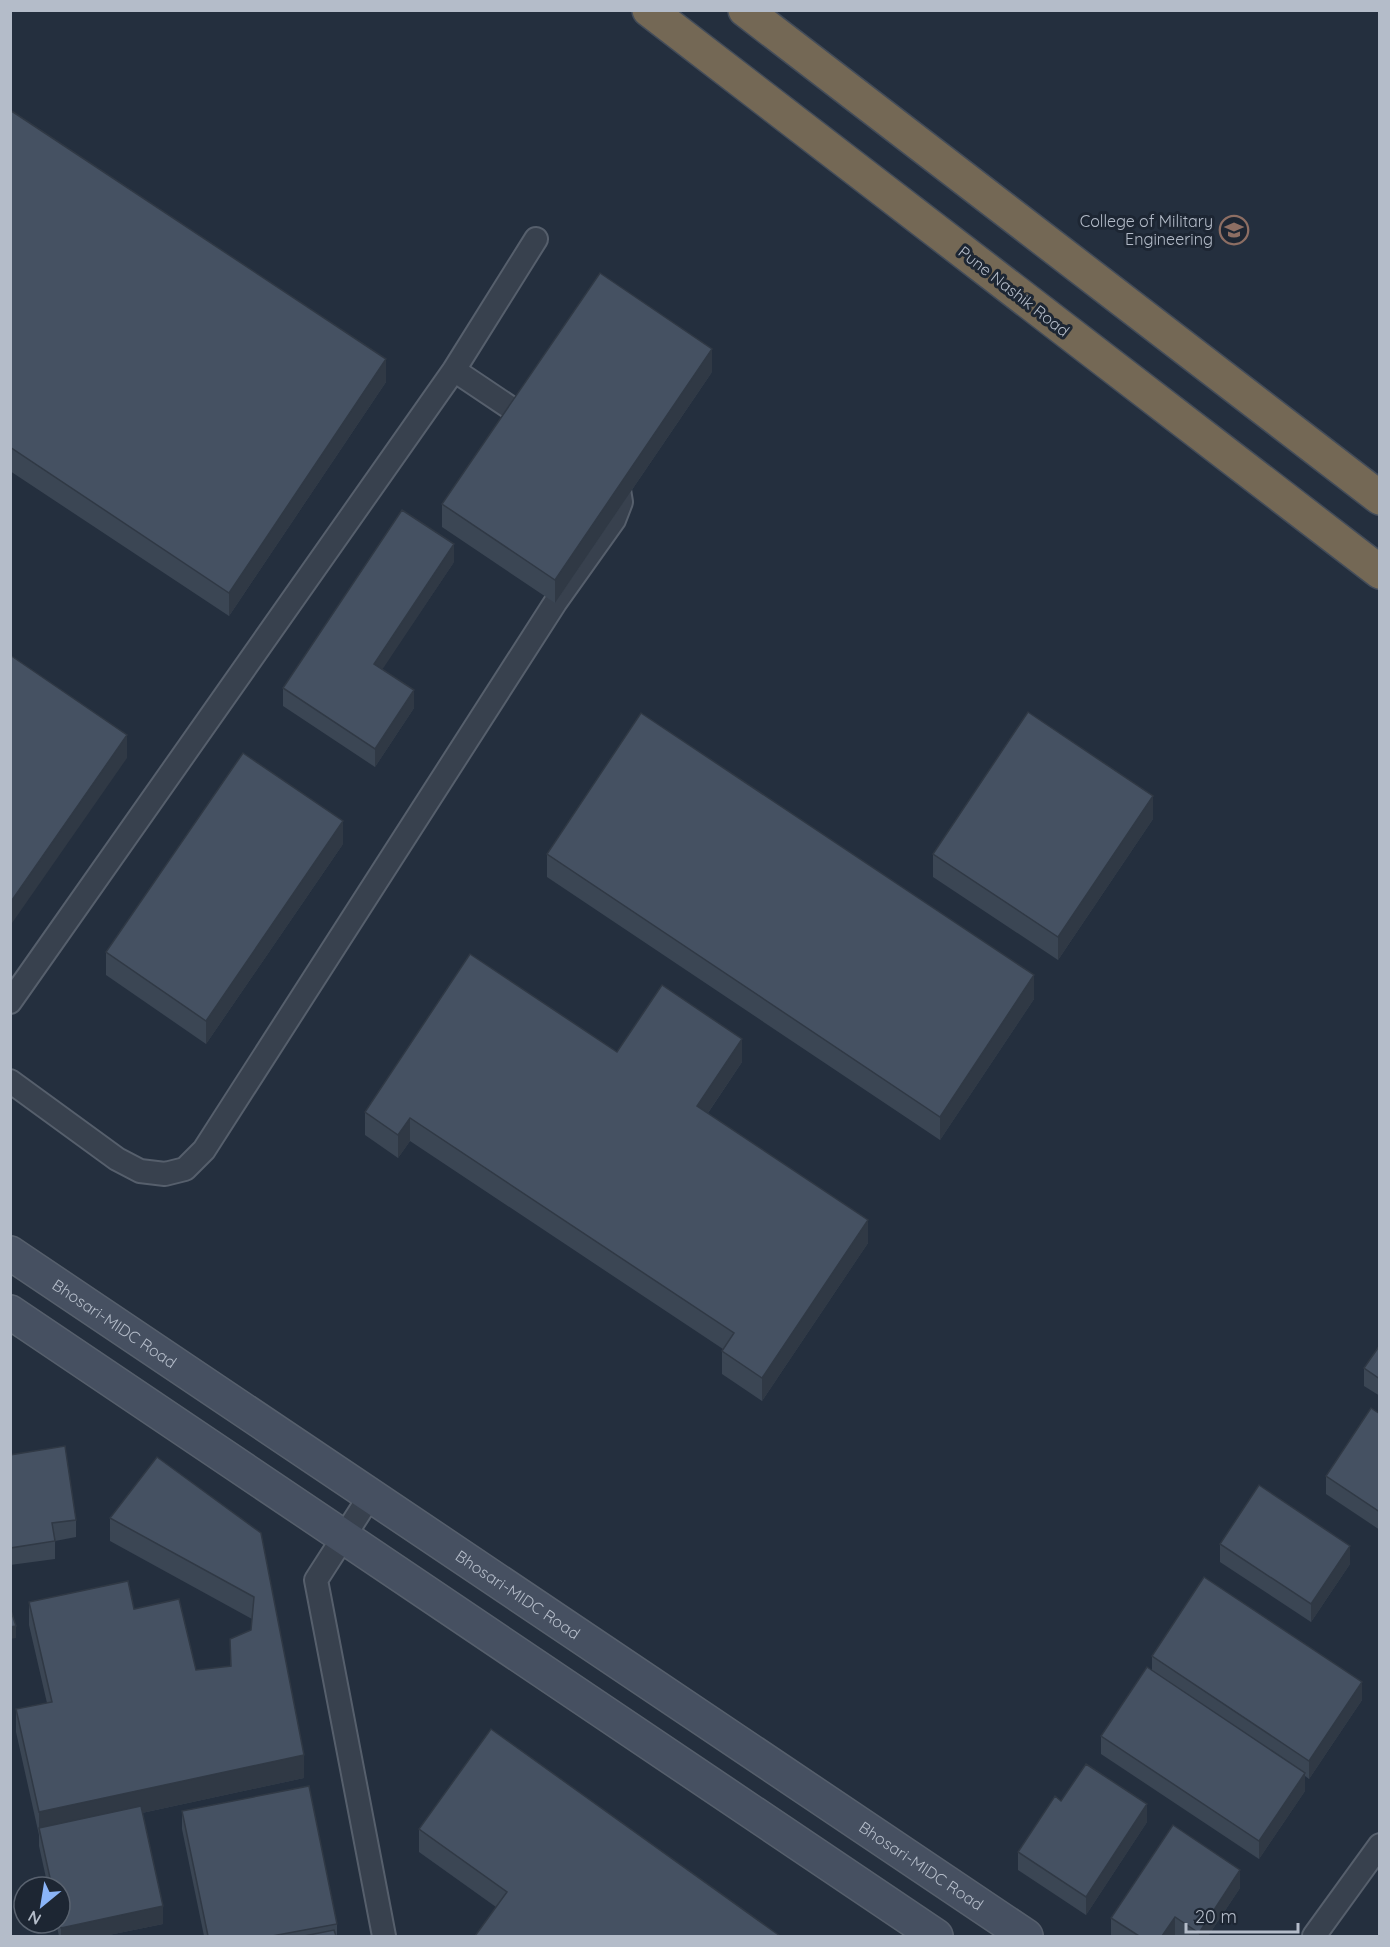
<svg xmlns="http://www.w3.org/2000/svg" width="1390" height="1947" font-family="Quicksand,sans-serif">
  <rect width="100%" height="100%" fill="#242f3e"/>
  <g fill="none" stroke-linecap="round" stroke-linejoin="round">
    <!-- lane casing -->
    <g stroke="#565f6c" stroke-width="26">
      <path id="lane" d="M 454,370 L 533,423
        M 10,1002 L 454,370 L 536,239
        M 10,1081 L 117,1159 L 140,1171 L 165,1174 L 185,1169 L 204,1150 L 555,603 L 614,520 L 621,502 L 618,484 L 616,482
        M 370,1496 L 316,1580 L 384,1936
        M 1314,1936 L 1380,1845"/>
    </g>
    <!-- secondary casing -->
    <g stroke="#565f6c" stroke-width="36">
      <g id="secondary">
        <path id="s1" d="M 10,1253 L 1026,1936"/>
        <path d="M 10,1312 L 936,1936"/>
      </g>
    </g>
    <!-- highway casing -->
    <g stroke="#434c59" stroke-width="36">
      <path id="highway" d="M 649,10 L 1380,572
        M 745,10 L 1380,498"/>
    </g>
    <!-- lane -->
    <use href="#lane" stroke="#38414e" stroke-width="22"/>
    <!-- secondary -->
    <use href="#secondary" stroke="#465061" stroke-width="33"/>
    <!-- highway -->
    <use href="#highway" stroke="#746855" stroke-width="33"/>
  </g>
  <!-- wall -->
  <path fill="#3b4654" d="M 10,110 L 386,382 L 229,616 L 10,471 Z
    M 712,372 L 555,603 L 442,527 L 442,504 Z
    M 454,562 L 382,669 L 414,708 L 375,767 L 283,706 L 283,688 Z
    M 1153,819 L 1058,960 L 933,877 L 933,854 Z
    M 343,844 L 206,1044 L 106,975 L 106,952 Z
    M 547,854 L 1034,999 L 940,1140 L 547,877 Z
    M 617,1052 L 742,1062 L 708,1113 L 868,1243 L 762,1401 L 722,1374 L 722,1351 L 723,1349 L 410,1141 L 398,1158 L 365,1135 L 365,1112 Z
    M 1380,1345 L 1380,1396 L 1364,1386 L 1364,1368 Z
    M 1380,1414 L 1380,1530 L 1326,1494 L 1326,1476 Z
    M 10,1455 L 76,1520 L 76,1537 L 55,1541 L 55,1559 L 10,1565 Z
    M 110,1518 L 261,1533 L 304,1778 L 142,1813 L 163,1924 L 104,1936 L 59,1936 L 56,1923 L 60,1923 L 60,1887 L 48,1887 L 39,1846 L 39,1835 L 16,1732 L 16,1709 L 47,1703 L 29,1625 L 29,1602 L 134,1609 L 196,1670 L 230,1666 L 230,1639 L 251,1630 L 252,1619 L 110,1541 Z
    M 1220,1544 L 1350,1564 L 1311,1622 L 1220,1562 Z
    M 1152,1656 L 1362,1700 L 1309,1779 L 1305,1776 L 1305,1791 L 1259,1859 L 1101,1754 L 1101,1736 L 1152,1671 Z
    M 1061,1801 L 1147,1822 L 1086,1915 L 1018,1870 L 1018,1852 Z
    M 182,1811 L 337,1924 L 337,1936 L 204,1936 L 182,1829 Z
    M 419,1829 L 780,1936 L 496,1907 L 419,1852 Z
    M 1240,1888 L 1208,1936 L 1178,1936 L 1175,1935 L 1174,1936 L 1112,1936 L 1111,1935 L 1111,1918 Z"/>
  <!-- shaded-wall -->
  <path fill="#303945" d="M 712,349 L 712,372 L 555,603 L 555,580 Z
    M 386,359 L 386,382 L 229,616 L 229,593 Z
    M 454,544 L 454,562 L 374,682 L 374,664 Z
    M 414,690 L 414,708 L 375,767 L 375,749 Z
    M 127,735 L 127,758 L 10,926 L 10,903 Z
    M 1153,796 L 1153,819 L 1058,960 L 1058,937 Z
    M 343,821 L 343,844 L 206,1044 L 206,1021 Z
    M 1034,975 L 1034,999 L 940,1140 L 940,1117 Z
    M 742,1039 L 742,1062 L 697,1129 L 697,1106 Z
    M 410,1118 L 410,1141 L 398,1158 L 398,1135 Z
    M 868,1220 L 868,1243 L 762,1401 L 762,1378 Z
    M 1350,1546 L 1350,1564 L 1311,1622 L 1311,1604 Z
    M 16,1626 L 16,1638 L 10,1639 L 10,1627 Z
    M 1362,1682 L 1362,1700 L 1309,1779 L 1309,1761 Z
    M 304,1755 L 304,1778 L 40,1835 L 39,1828 L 39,1835 L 39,1812 Z
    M 1305,1773 L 1305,1791 L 1259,1859 L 1259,1841 Z
    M 1147,1804 L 1147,1822 L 1086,1915 L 1086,1897 Z
    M 1240,1870 L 1240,1888 L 1208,1936 L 1199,1936 L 1199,1933 Z
    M 163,1906 L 163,1924 L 104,1936 L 61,1936 L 61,1928 Z
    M 1175,1917 L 1175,1935 L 1174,1936 L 1162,1936 Z"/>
  <!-- building -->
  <path fill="#455162" stroke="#303945" stroke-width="1.5" d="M 10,110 L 386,359 L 229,593 L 10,447 Z
    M 600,273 L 712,349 L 555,580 L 442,504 Z
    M 402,510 L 454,544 L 374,664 L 414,690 L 375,749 L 283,688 Z
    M 10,655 L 127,735 L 10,903 Z
    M 1028,712 L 1153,796 L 1058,937 L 933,854 Z
    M 641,713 L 1034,975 L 940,1117 L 547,854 Z
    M 243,753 L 343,821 L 206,1021 L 106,952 Z
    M 470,954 L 617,1052 L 662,985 L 742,1039 L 697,1106 L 868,1220 L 762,1378 L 722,1351 L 734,1333 L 410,1118 L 398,1135 L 365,1112 Z
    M 1380,1345 L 1380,1379 L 1364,1368 Z
    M 1371,1408 L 1380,1414 L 1380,1512 L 1326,1476 Z
    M 65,1446 L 76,1520 L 52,1523 L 55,1541 L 10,1548 L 10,1455 Z
    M 157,1457 L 261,1533 L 304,1755 L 39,1812 L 16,1709 L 52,1702 L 29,1602 L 128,1581 L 134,1609 L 179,1599 L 196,1670 L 231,1666 L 230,1639 L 251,1630 L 254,1597 L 110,1518 Z
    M 1259,1485 L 1350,1546 L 1311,1604 L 1220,1544 Z
    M 1204,1577 L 1362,1682 L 1309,1761 L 1152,1656 Z
    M 10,1608 L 16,1626 L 10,1627 Z
    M 1147,1667 L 1305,1773 L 1259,1841 L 1101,1736 Z
    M 491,1729 L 780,1936 L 475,1936 L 507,1892 L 419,1829 Z
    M 1086,1764 L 1147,1804 L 1086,1897 L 1018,1852 L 1055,1796 L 1061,1801 Z
    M 309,1786 L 337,1924 L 272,1936 L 208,1936 L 182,1811 Z
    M 141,1806 L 163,1906 L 61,1928 L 59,1923 L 60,1887 L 52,1887 L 39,1828 Z
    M 1173,1825 L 1240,1870 L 1199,1933 L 1175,1917 L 1162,1936 L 1139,1936 L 1111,1918 Z
    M 334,1930 L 336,1936 L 304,1936 Z"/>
  <!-- icons -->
  <defs>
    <g id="university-ring" transform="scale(1.5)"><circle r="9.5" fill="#1d2633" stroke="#8d6e63" stroke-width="1.5"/><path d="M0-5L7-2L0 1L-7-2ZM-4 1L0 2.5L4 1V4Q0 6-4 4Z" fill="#8d6e63"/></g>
  </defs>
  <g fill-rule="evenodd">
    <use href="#university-ring" x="1234" y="230"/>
  </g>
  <g text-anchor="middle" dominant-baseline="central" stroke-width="6" stroke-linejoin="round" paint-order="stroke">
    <!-- poi labels -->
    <g font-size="16" fill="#b4bcc9" stroke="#1d2633" text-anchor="end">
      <text x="1213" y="221">College of Military<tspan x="1213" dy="18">Engineering</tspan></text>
    </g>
    <!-- street labels -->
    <g font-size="16" fill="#b4bcc9" stroke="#1d2633">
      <text transform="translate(1014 291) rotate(38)">Pune Nashik Road</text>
      <text stroke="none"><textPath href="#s1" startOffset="126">Bhosari-MIDC Road</textPath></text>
      <text stroke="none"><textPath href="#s1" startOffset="612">Bhosari-MIDC Road</textPath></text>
      <text stroke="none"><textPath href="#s1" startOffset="1098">Bhosari-MIDC Road</textPath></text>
    </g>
  </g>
  <!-- border -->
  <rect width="1390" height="1947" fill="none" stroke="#b4bcc9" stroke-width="24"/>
  <!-- north arrow -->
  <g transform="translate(42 1905) rotate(210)"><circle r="28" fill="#1d2633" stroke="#59626f" stroke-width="1.5"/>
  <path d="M0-4.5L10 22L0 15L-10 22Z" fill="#8ab4f8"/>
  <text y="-9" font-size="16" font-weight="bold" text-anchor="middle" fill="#b4bcc9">N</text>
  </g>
  <!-- scale -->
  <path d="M1186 1923v9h112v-9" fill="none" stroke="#b4bcc9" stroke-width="3"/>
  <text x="1195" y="1923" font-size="18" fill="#b4bcc9" stroke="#1d2633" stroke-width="4.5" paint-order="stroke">20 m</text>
</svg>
